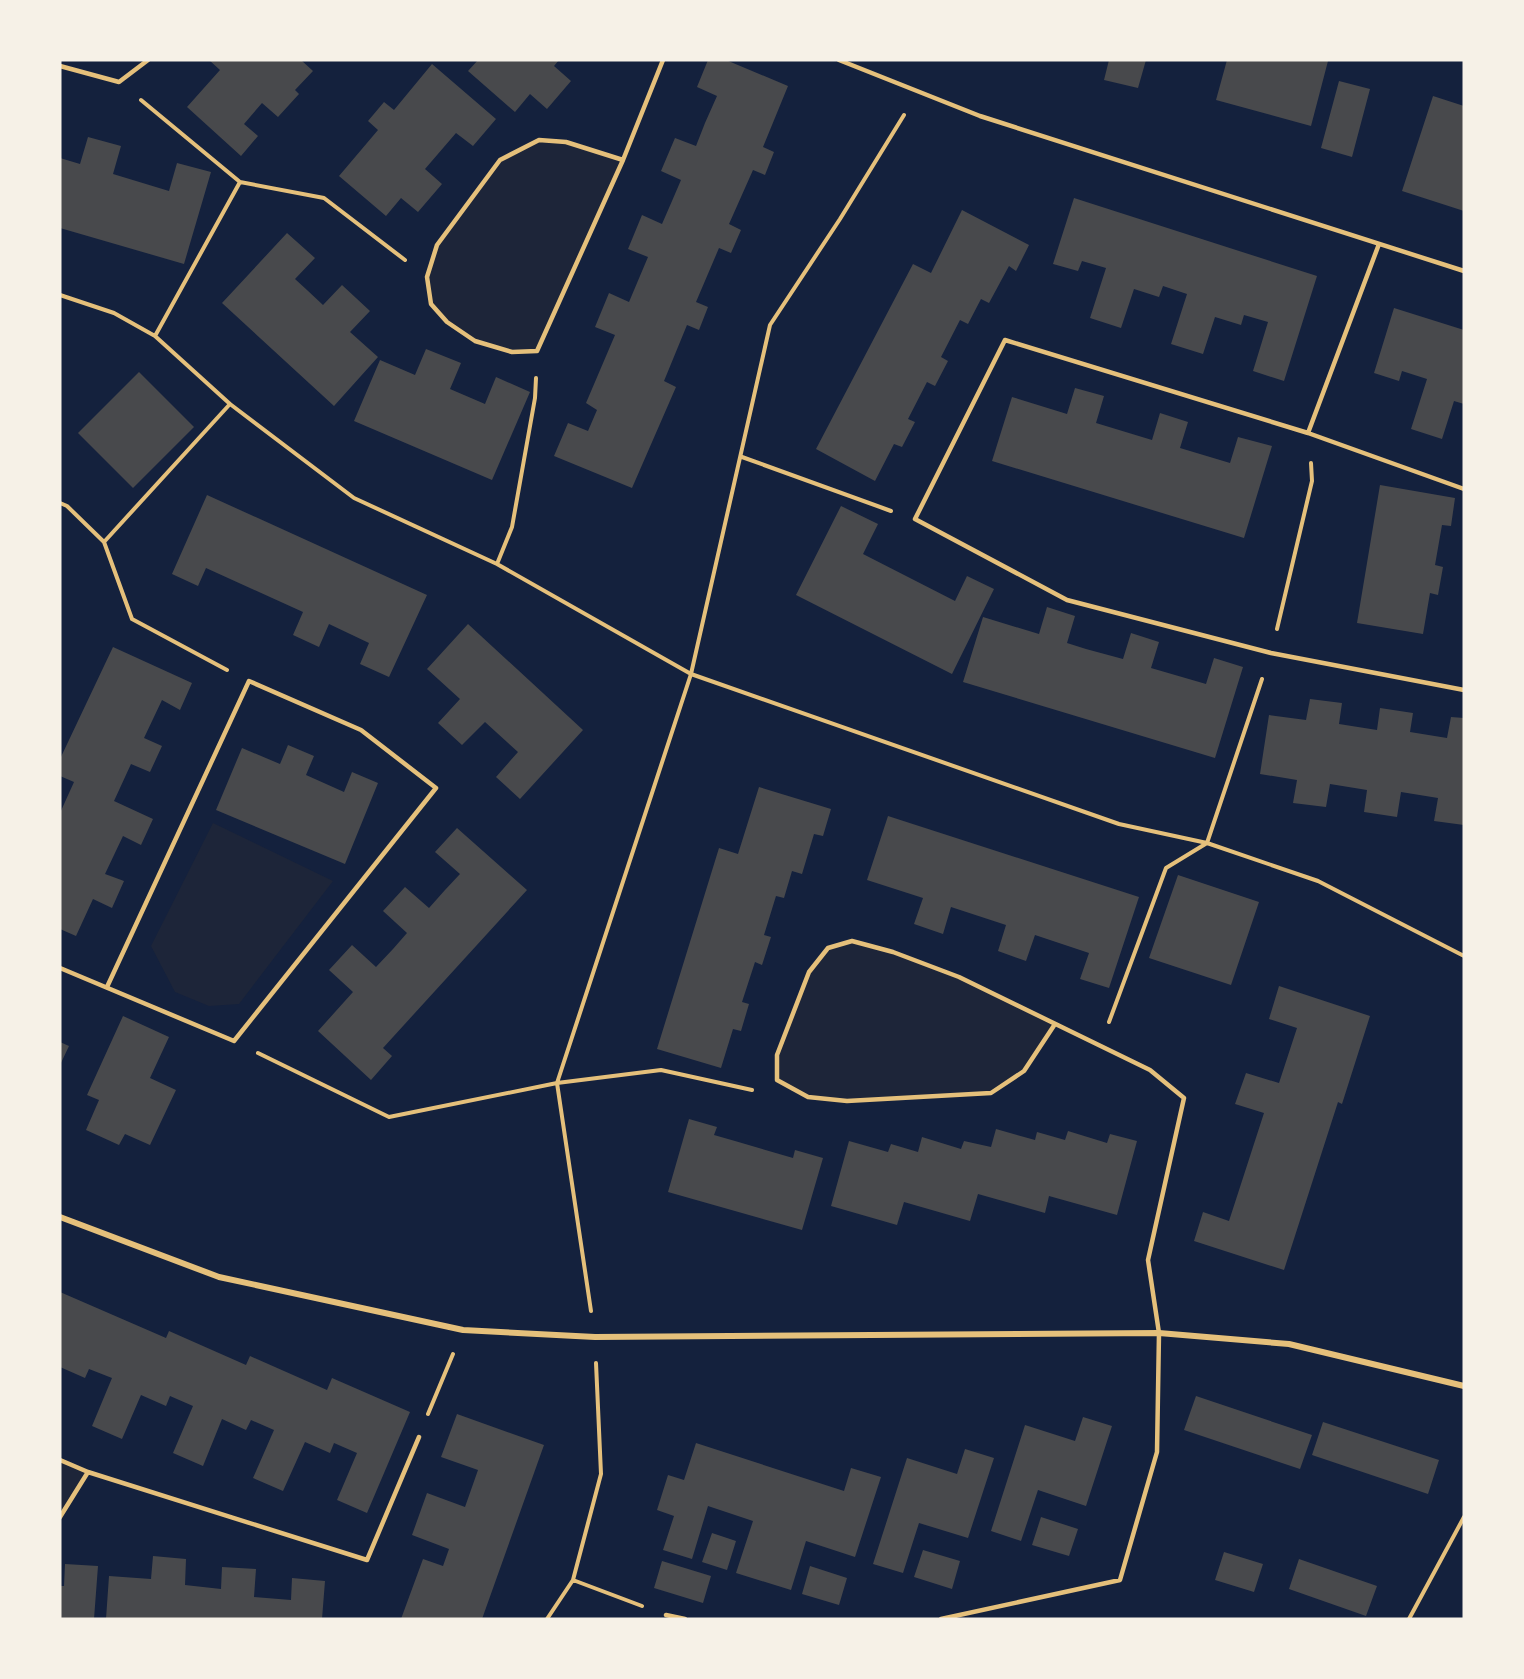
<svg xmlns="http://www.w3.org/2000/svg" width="1524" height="1679" font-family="'Golos Text',sans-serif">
  <rect width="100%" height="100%" fill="#14213d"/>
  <!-- green -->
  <path fill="#1d2539" d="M 539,140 L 566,142 L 623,160 L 537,351 C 505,353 485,348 459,330 C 401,291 434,249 466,206 C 477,192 486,174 499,162 C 508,152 527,146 539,140 Z
    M 213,823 L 333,881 L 239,1004 L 209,1006 L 175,992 L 151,946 Z
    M 852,941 L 893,952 L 959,977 L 1055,1024 L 1024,1071 L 991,1093 L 847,1101 L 808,1097 L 777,1080 L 777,1055 L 809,972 L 828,948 Z
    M 60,1460 L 88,1472 L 60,1517 Z"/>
  <!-- building -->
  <path fill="#48494c" d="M 209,60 L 301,60 L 313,71 L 295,90 L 299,94 L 278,117 L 262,103 L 244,124 L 258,136 L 241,156 L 187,107 L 220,70 Z
    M 478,60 L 559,60 L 554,66 L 571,81 L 547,109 L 530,94 L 515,112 L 468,71 Z
    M 708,60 L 726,60 L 788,86 L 763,147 L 774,152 L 765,175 L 753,170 L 729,224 L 741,230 L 731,253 L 719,248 L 696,302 L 708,307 L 699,330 L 687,325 L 664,381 L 676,387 L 632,488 L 554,456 L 568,423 L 588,431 L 597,410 L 586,403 L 615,335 L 595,327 L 609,293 L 629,302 L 648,257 L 628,249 L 642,215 L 662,224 L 672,201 L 681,180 L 661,171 L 675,138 L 696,146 L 705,123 L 717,96 L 697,87 Z
    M 1109,60 L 1146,60 L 1138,88 L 1104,80 Z
    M 1227,60 L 1328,61 L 1311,126 L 1216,100 Z
    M 432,64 L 496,119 L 473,146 L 456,133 L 425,169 L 442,184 L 418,212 L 401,198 L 386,216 L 339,176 L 378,130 L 368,121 L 384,102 L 394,110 Z
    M 1339,81 L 1370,89 L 1352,157 L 1321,148 Z
    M 1433,96 L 1464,106 L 1464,211 L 1402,191 Z
    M 88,137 L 121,146 L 113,174 L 169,191 L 177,163 L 211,172 L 184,264 L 60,228 L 60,158 L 80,164 Z
    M 1074,198 L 1317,276 L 1284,381 L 1253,371 L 1268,322 L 1244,315 L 1241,325 L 1215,317 L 1203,354 L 1171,344 L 1187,294 L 1163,286 L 1159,297 L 1134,289 L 1121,328 L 1090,318 L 1106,268 L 1082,261 L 1078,271 L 1053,264 Z
    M 962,210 L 1029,245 L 1016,271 L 1009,266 L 989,303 L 981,299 L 968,324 L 960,320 L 941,357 L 948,361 L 935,386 L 927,382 L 908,419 L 915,422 L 902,447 L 894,444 L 875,481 L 816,449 L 913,264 L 931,273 Z
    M 287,233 L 315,258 L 295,279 L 307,290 L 323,305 L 342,285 L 370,311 L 350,332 L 378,357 L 334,406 L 222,303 Z
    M 1394,308 L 1464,330 L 1464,404 L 1454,401 L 1442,439 L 1411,429 L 1427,379 L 1402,371 L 1399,381 L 1374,373 Z
    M 426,349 L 461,363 L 450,389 L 485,404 L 496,377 L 530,392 L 492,480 L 354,421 L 380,360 L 415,375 Z
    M 139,372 L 194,427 L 133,488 L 78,433 Z
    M 1075,388 L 1104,396 L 1096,423 L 1152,440 L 1160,413 L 1188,422 L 1180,448 L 1230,463 L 1238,437 L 1272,446 L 1244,538 L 992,461 L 1012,397 L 1067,414 Z
    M 1380,485 L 1455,498 L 1451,526 L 1442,525 L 1435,565 L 1443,567 L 1438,595 L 1430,593 L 1423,634 L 1357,623 Z
    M 207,495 L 427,595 L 389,677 L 360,664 L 369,643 L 329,624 L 319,647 L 293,635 L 303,612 L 206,568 L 198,586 L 172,574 Z
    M 841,506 L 878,524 L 863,554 L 955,601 L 967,576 L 994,589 L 952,674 L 796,595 Z
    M 1047,607 L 1075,616 L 1067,643 L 1086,649 L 1123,659 L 1131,633 L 1159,642 L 1151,668 L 1206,684 L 1214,658 L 1243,667 L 1215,758 L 963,682 L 983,617 L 1039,634 Z
    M 468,624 L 583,730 L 520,799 L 496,777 L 518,752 L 485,722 L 462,745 L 438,723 L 460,699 L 427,669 Z
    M 113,647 L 192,683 L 180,710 L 162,700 L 144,738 L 162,746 L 150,772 L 131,764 L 114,801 L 153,819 L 141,845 L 123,836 L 105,874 L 124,881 L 112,908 L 93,899 L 76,936 L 60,929 L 60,813 L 74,782 L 60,776 L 60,759 Z
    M 1310,699 L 1342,703 L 1339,724 L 1377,730 L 1380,708 L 1413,713 L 1410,732 L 1447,738 L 1451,717 L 1464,718 L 1464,825 L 1434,821 L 1438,798 L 1401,792 L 1397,817 L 1364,812 L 1367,790 L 1330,784 L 1326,807 L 1293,803 L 1297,780 L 1260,774 L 1269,715 L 1306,720 Z
    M 288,745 L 314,756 L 306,775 L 344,792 L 352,772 L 378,783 L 345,864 L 216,810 L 242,748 L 280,764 Z
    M 759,787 L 831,809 L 823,836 L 814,834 L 802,874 L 792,871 L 784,898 L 776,896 L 764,935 L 771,937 L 762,965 L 755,962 L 742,1002 L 749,1004 L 741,1031 L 733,1029 L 721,1068 L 657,1049 L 719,848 L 738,854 Z
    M 888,816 L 1139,897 L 1109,988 L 1080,979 L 1089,953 L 1035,935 L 1026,961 L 998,951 L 1006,925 L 951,907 L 943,934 L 914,924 L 923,898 L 867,880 Z
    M 457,828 L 527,890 L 383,1048 L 392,1056 L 371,1080 L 318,1031 L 353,992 L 329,970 L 352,945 L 376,967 L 393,949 L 407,933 L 383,911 L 405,887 L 429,908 L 445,890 L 460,874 L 435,852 Z
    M 1178,875 L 1259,902 L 1231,985 L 1149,958 Z
    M 1279,986 L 1370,1016 L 1342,1104 L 1338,1102 L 1284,1270 L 1194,1241 L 1203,1212 L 1229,1221 L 1264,1113 L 1235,1104 L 1246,1073 L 1279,1083 L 1297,1028 L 1269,1019 Z
    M 123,1016 L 169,1037 L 150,1078 L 176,1090 L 150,1145 L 125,1134 L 119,1145 L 86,1130 L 99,1100 L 87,1095 Z
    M 60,1042 L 69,1046 L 60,1065 Z
    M 689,1119 L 717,1127 L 714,1135 L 735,1141 L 793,1158 L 795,1150 L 823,1158 L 802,1230 L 668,1192 Z
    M 996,1129 L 1035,1140 L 1037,1132 L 1065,1140 L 1068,1131 L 1107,1143 L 1110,1134 L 1137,1141 L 1117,1215 L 1049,1196 L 1045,1213 L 978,1194 L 970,1221 L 904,1202 L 897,1225 L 831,1206 L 849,1141 L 888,1152 L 891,1144 L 918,1152 L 922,1137 L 961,1149 L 964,1141 L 991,1147 Z
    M 60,1292 L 166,1338 L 169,1331 L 246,1365 L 250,1356 L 327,1390 L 332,1378 L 410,1412 L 367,1513 L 337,1500 L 357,1453 L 334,1443 L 330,1453 L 305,1442 L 283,1491 L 253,1478 L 274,1430 L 251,1420 L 246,1430 L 222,1419 L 203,1466 L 173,1453 L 193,1406 L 170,1396 L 166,1406 L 141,1395 L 122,1439 L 92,1426 L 112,1378 L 89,1369 L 85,1378 L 60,1367 Z
    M 1196,1396 L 1312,1435 L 1300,1469 L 1184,1430 Z
    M 457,1414 L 544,1445 L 482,1619 L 401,1619 L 423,1559 L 443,1566 L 449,1549 L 412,1535 L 427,1493 L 465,1507 L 478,1470 L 441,1457 Z
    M 1083,1417 L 1112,1426 L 1086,1506 L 1038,1490 L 1021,1541 L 991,1531 L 1025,1425 L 1075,1441 Z
    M 1323,1422 L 1439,1460 L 1428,1494 L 1312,1455 Z
    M 696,1443 L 844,1491 L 851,1468 L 881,1477 L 855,1557 L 806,1541 L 791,1590 L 736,1573 L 753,1521 L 708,1506 L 692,1559 L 663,1550 L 674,1516 L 657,1510 L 668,1475 L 684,1480 Z
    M 965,1449 L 994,1458 L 968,1538 L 919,1523 L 903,1573 L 873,1564 L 907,1458 L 957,1474 Z
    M 1041,1517 L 1078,1529 L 1069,1556 L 1032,1545 Z
    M 712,1533 L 736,1541 L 727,1570 L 702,1562 Z
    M 923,1550 L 960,1561 L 952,1589 L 914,1577 Z
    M 1224,1552 L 1263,1564 L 1254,1592 L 1215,1580 Z
    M 153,1556 L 186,1559 L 185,1585 L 221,1589 L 222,1567 L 256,1569 L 254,1597 L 291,1600 L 292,1578 L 325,1581 L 322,1619 L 106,1619 L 109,1576 L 151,1579 Z
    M 1299,1559 L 1377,1586 L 1366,1616 L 1289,1589 Z
    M 662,1561 L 711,1576 L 703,1603 L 654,1588 Z
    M 65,1564 L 98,1566 L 94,1619 L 60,1619 L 60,1586 L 64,1586 Z
    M 810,1566 L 847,1578 L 839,1605 L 802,1594 Z"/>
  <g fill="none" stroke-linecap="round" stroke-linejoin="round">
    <!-- path -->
    <path stroke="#e5c07b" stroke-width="4" d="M 141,100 L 240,182 L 324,198 L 405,260
      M 60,295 L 114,313 L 155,336 L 230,404 L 354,498 L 497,564 L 691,674 L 1119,824 L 1207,843 L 1318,881 L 1464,956
      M 155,336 L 240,182
      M 742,457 L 891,511
      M 60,503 L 67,506 L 104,542 L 132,619 L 227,670
      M 104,542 L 230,404
      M 497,564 L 512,527 L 535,398 L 536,378
      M 1277,629 L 1312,481 L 1311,463
      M 1109,1022 L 1166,868 L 1207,843 L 1262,679
      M 258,1053 L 389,1117 L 557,1083 L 661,1070 L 752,1090
      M 591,1311 L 557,1083 L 691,674 L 770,325 L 840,219 L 904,115
      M 428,1414 L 453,1354
      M 573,1580 L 642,1606
      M 547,1619 L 573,1580 L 601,1474 L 596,1363
      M 1409,1619 L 1464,1517"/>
    <!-- service -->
    <path stroke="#e5c07b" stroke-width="4.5" d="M 839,60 L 980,116 L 1464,271
      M 60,66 L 119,82 L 148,60
      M 623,160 L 566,142 L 539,140 L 500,160 L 437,245 L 427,277 L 431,304 L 447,322 L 475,341 L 512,352 L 537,351 L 623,160 L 663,60
      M 1308,433 L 1379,244
      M 1464,489 L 1308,433 L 1005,340 L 915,519 L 1067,600 L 1271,653 L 1464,690
      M 60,968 L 234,1041 L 436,788 L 361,730 L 249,681 L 107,987
      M 60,1460 L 88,1472 L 367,1560 L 419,1437
      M 60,1517 L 88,1472
      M 666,1615 L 685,1619
      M 941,1619 L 1120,1580 L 1157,1452 L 1159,1333 L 1148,1260 L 1184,1098 L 1150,1070 L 959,977 L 893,952 L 852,941 L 828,948 L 809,972 L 777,1055 L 777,1080 L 808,1097 L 847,1101 L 991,1093 L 1024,1071 L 1055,1024"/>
    <!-- minor -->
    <path stroke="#e5c07b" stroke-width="6" d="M 60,1217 L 219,1277 L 463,1330 L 595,1337 L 1159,1333 L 1289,1344 L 1464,1386"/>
  </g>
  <!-- border -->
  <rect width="1524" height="1679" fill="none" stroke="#f6f1e7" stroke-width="123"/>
</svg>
